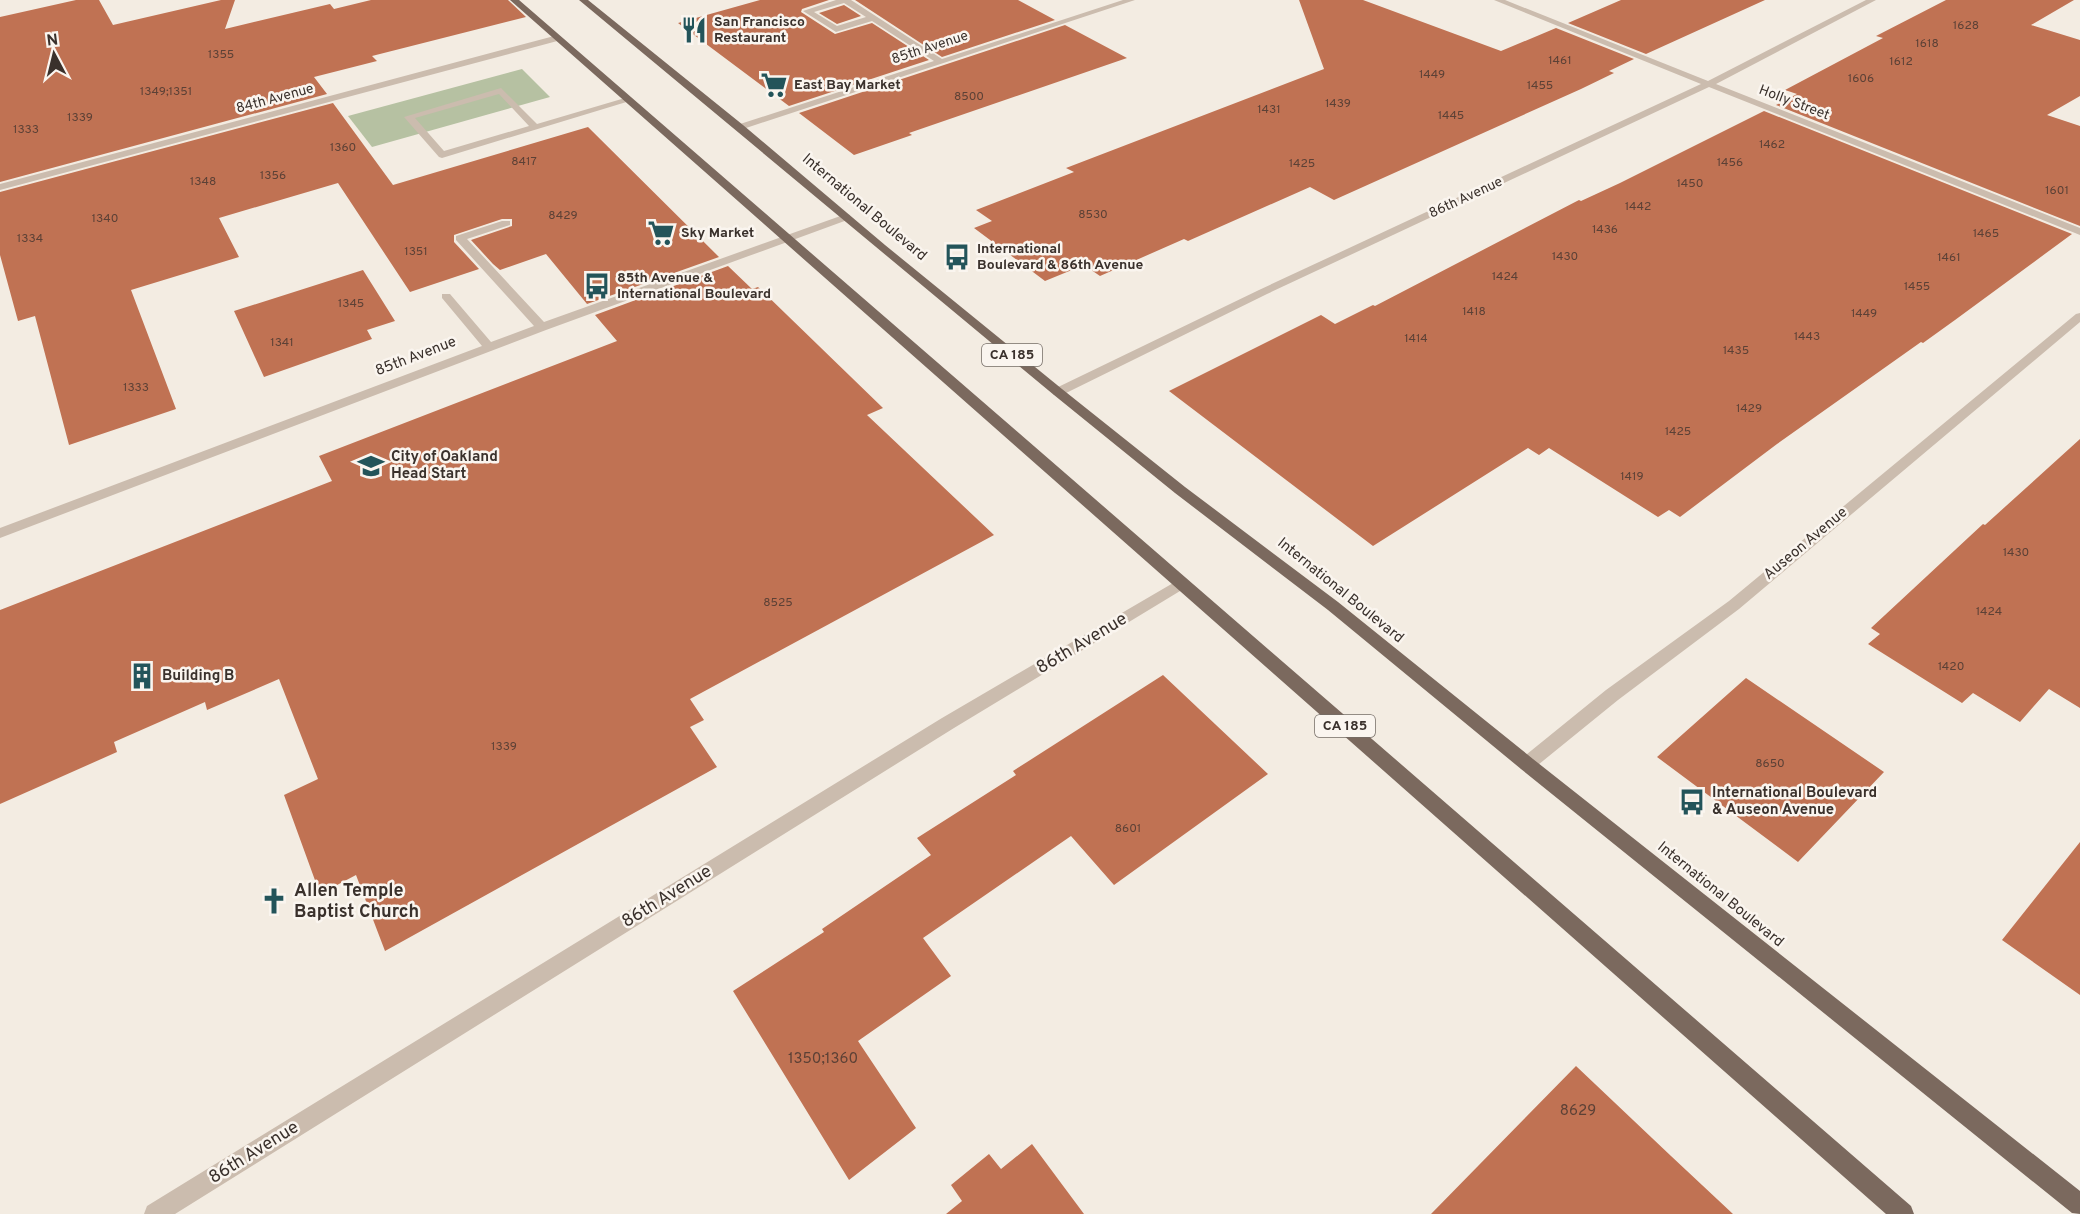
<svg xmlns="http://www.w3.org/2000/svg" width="2080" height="1214" font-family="Overpass,sans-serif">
  <rect width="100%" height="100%" fill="#f3ece2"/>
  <!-- green -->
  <path fill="#b6c1a2" d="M 522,69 L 550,97 L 372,147 L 348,116 Z"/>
  <!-- building -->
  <path fill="#c07253" d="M 76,0 L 99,0 L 113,25 L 221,0 L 235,0 L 225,29 L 330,4 L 334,9 L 371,0 L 508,0 L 526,17 L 372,56 L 377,61 L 314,77 L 327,94 L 0,182 L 0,17 Z
    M 760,0 L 829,0 L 802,9 L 801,12 L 835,34 L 872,23 L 929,60 L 789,106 L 678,23 Z
    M 855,0 L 1018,0 L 1055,20 L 942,57 Z
    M 1299,0 L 1363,0 L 1501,51 L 1556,28 L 1634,59 L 1609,71 L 1614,73 L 1581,89 L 1334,200 L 1310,187 L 1188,241 L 1184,239 L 1100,276 L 1084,265 L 1045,281 L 974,228 L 992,221 L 976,210 L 1074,172 L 1066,168 L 1324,69 Z
    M 1621,0 L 1765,0 L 1646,54 L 1568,23 Z
    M 1946,0 L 2074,0 L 2031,25 L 2080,40 L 2080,96 L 2047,115 L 2080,126 L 2080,226 L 1776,105 L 1797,94 L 1785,90 L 1883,38 L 1876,36 Z
    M 844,5 L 861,16 L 837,24 L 819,13 Z
    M 1065,25 L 1127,58 L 909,133 L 912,135 L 854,155 L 799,113 Z
    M 333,103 L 393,185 L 588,127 L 719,257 L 587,304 L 546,254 L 500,270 L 493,264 L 471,240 L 512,226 L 512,219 L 502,219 L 454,235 L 454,242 L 479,269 L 410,292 L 338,183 L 219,218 L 239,257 L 131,290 L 176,409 L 69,445 L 35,316 L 18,321 L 0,255 L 0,192 Z
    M 1764,111 L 2072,234 L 1955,320 L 1923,343 L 1921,342 L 1777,444 L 1680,517 L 1669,510 L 1658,517 L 1549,448 L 1539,455 L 1528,448 L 1373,546 L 1169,391 L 1321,315 L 1335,324 L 1373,305 L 1375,306 L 1579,200 L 1581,201 L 1620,183 Z
    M 728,266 L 752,289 L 758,287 L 883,408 L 867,415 L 994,535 L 690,699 L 704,720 L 690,727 L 717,767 L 385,951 L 356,875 L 320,894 L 284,795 L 318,779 L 279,679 L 207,710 L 205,702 L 114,742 L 117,752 L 0,804 L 0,610 L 332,481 L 319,456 L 617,341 L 595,315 Z
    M 363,270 L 395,321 L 367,330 L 372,339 L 264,377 L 234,311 Z
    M 2080,439 L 2080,708 L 2049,689 L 2020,722 L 1973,693 L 1962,703 L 1868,644 L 1880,634 L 1871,628 L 1983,524 L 1985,525 Z
    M 1163,675 L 1268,774 L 1114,885 L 1071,836 L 923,938 L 951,976 L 858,1041 L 916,1128 L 849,1180 L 733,991 L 824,932 L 822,929 L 931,855 L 917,838 L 1016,775 L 1013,771 Z
    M 1746,678 L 1884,772 L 1798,862 L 1657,757 Z
    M 2080,842 L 2080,995 L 2002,940 Z
    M 1576,1066 L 1671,1156 L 1733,1214 L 1431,1214 Z
    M 1032,1144 L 1084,1214 L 946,1214 L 962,1201 L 951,1185 L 989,1154 L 1001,1169 Z"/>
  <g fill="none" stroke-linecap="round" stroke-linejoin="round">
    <!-- minor -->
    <path fill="#cbbcae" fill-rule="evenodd" d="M 836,0 L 851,0 L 942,59 L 1123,0 L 1135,0 L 743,129 L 737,129 L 737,125 L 934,61 L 872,21 L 836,32 L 803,11 ZM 844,3 L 866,17 L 837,26 L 814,12 Z
      M 1494,0 L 1505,0 L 1708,81 L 1866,0 L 1876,0 L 1716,84 L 2080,228 L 2080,235 L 1709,87 L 1267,294 L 1062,395 L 1054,395 L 1052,392 L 1054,389 L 1259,290 L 1701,84 Z
      M 558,35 L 562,38 L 561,40 L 0,190 L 0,184 Z
      M 501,88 L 537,124 L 625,98 L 633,100 L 442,158 L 439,157 L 404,117 ZM 499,94 L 529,126 L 444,151 L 415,118 Z
      M 846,214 L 850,215 L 850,219 L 546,330 L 0,538 L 0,528 L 482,346 L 442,298 L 442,294 L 450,294 L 491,342 L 534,326 L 456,240 L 456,236 L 502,221 L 510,221 L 510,225 L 467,239 L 544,322 Z
      M 2080,313 L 2080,322 L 1739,609 L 1618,700 L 1533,769 L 1527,771 L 1521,769 L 1519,764 L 1521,759 L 1606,690 L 1729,601 L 2076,314 Z
      M 1180,579 L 1185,580 L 1187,584 L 1185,588 L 954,728 L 175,1214 L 144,1214 L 147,1206 L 942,718 Z"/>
    <!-- major -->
    <path fill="#7b695e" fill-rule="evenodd" d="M 510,0 L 519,0 L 1911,1206 L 1914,1214 L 1886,1214 Z
      M 579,0 L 588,0 L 743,125 L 885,245 L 1062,389 L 1185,487 L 1338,602 L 1533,759 L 2080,1191 L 2080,1214 L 2072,1213 L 1521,769 L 1328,610 L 1175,493 L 1054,395 Z"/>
  </g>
  <!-- icons -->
  <defs>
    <g id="restaurant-bare" transform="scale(2.07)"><path d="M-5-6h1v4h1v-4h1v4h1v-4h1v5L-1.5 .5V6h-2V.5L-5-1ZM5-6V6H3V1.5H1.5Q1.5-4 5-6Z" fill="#23545a" stroke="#faf5ef" stroke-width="2.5" paint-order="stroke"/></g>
    <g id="supermarket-bare" transform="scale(2.07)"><path d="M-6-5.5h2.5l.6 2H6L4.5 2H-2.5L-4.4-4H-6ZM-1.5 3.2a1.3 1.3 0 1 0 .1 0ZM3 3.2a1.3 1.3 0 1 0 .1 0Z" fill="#23545a" stroke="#faf5ef" stroke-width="2.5" paint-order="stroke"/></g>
    <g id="bus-bare" transform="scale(2.07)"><path d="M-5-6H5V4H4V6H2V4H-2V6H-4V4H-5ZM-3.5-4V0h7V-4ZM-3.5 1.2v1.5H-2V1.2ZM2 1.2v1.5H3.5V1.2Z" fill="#23545a" stroke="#faf5ef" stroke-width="2.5" paint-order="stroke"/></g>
    <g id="school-bare" transform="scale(2.07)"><path d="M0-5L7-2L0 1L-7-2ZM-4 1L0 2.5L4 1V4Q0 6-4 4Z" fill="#23545a" stroke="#faf5ef" stroke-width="2.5" paint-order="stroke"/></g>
    <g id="building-bare" transform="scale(2.07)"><path d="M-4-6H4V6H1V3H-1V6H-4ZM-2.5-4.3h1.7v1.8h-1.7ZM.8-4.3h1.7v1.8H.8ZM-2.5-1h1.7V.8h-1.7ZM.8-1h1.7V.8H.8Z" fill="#23545a" stroke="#faf5ef" stroke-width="2.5" paint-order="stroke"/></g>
    <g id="church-bare" transform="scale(2.07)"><path d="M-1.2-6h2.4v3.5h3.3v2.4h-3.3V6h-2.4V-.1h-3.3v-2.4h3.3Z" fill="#23545a" stroke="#faf5ef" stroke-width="2.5" paint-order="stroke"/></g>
  </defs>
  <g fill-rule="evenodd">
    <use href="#restaurant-bare" x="694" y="30"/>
    <use href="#supermarket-bare" x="774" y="85"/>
    <use href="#supermarket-bare" x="661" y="233"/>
    <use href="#bus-bare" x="957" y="257"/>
    <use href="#bus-bare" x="597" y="286"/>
    <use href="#school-bare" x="371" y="466"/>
    <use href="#building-bare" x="142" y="676"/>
    <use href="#bus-bare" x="1692" y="802"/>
    <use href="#church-bare" x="274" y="901"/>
  </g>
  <g text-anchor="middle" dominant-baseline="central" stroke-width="5" stroke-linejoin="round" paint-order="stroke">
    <!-- number labels -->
    <g font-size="12" fill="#5c4136">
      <text x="1966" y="26">1628</text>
      <text x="1927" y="44">1618</text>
      <text x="221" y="55">1355</text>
      <text x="1560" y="61">1461</text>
      <text x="1901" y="62">1612</text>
      <text x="1432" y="75">1449</text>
      <text x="1861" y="79">1606</text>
      <text x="1540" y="86">1455</text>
      <text x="166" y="92">1349;1351</text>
      <text x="969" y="97">8500</text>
      <text x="1338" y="104">1439</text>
      <text x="1269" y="110">1431</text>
      <text x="1451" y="116">1445</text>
      <text x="80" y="118">1339</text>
      <text x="26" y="130">1333</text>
      <text x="1772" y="145">1462</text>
      <text x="343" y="148">1360</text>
      <text x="524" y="162">8417</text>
      <text x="1730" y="163">1456</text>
      <text x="1302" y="164">1425</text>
      <text x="273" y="176">1356</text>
      <text x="203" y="182">1348</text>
      <text x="1690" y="184">1450</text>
      <text x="2057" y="191">1601</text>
      <text x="1638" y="207">1442</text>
      <text x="1093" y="215">8530</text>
      <text x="563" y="216">8429</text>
      <text x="105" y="219">1340</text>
      <text x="1605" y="230">1436</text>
      <text x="1986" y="234">1465</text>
      <text x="30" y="239">1334</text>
      <text x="416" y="252">1351</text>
      <text x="1565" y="257">1430</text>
      <text x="1949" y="258">1461</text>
      <text x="1505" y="277">1424</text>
      <text x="1917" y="287">1455</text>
      <text x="351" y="304">1345</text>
      <text x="1474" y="312">1418</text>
      <text x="1864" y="314">1449</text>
      <text x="1807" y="337">1443</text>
      <text x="1416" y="339">1414</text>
      <text x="282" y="343">1341</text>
      <text x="1736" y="351">1435</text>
      <text x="136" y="388">1333</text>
      <text x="1749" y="409">1429</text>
      <text x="1678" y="432">1425</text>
      <text x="1632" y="477">1419</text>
      <text x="2016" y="553">1430</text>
      <text x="778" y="603">8525</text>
      <text x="1989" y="612">1424</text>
      <text x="1951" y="667">1420</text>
      <text x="504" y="747">1339</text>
      <text x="1770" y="764">8650</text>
      <text x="1128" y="829">8601</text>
    </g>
    <!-- far-poi labels -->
    <g font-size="14" font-weight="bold" fill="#3a312c" stroke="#faf5ef" text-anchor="start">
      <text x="714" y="22">San Francisco<tspan x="714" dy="16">Restaurant</tspan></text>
      <text x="794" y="85">East Bay Market</text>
      <text x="681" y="233">Sky Market</text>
      <text x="977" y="249">International<tspan x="977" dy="16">Boulevard &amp; 86th Avenue</tspan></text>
      <text x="617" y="278">85th Avenue &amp;<tspan x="617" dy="16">International Boulevard</tspan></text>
    </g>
    <!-- far-street labels -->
    <g font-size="14" fill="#3a312c" stroke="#faf5ef">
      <text transform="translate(930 48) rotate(-18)">85th Avenue</text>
      <text transform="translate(275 99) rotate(-15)">84th Avenue</text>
      <text transform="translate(1794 103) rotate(21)">Holly Street</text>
      <text transform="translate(1466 198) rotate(-25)">86th Avenue</text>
    </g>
    <!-- shield labels -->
    <g fill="#faf5ef" stroke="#746c66" stroke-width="1.5">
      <rect x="982" y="344" width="60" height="22" rx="4.5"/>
      <rect x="1315" y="715" width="60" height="22" rx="4.5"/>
    </g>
    <g font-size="14" font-weight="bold" fill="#3a312c">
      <text x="1012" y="355">CA 185</text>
      <text x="1345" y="726">CA 185</text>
    </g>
    <!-- street labels -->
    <g font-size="15" fill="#3a312c" stroke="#faf5ef">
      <text transform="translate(864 208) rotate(40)">International Boulevard</text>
      <text transform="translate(416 357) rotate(-21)">85th Avenue</text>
      <text transform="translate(1806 544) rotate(-40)">Auseon Avenue</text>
      <text transform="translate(1340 591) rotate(39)">International Boulevard</text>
      <text transform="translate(1720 895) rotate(39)">International Boulevard</text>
    </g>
    <!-- poi labels -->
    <g font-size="15" font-weight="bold" fill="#3a312c" stroke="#faf5ef" text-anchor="start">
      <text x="391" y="457">City of Oakland<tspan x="391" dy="17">Head Start</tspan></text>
      <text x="162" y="676">Building B</text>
      <text x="1712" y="793">International Boulevard<tspan x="1712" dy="17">&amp; Auseon Avenue</tspan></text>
    </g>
    <!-- near-number labels -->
    <g font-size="15" fill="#5c4136">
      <text x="823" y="1059">1350;1360</text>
      <text x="1578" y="1111">8629</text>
    </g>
    <!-- near-street labels -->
    <g font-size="18" fill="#3a312c" stroke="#faf5ef">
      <text transform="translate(1082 644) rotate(-31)">86th Avenue</text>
      <text transform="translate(667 897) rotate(-32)">86th Avenue</text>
      <text transform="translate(254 1153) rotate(-32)">86th Avenue</text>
    </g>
    <!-- near-poi labels -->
    <g font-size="18" font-weight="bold" fill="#3a312c" stroke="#faf5ef" text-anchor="start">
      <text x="294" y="891">Allen Temple<tspan x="294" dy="21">Baptist Church</tspan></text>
    </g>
  </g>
  <!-- north arrow -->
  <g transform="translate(54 54) rotate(353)" stroke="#faf5ef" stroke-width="4.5" paint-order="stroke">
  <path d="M0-4.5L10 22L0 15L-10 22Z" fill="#3a312c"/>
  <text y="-9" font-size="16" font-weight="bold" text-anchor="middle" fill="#3a312c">N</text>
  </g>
</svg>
